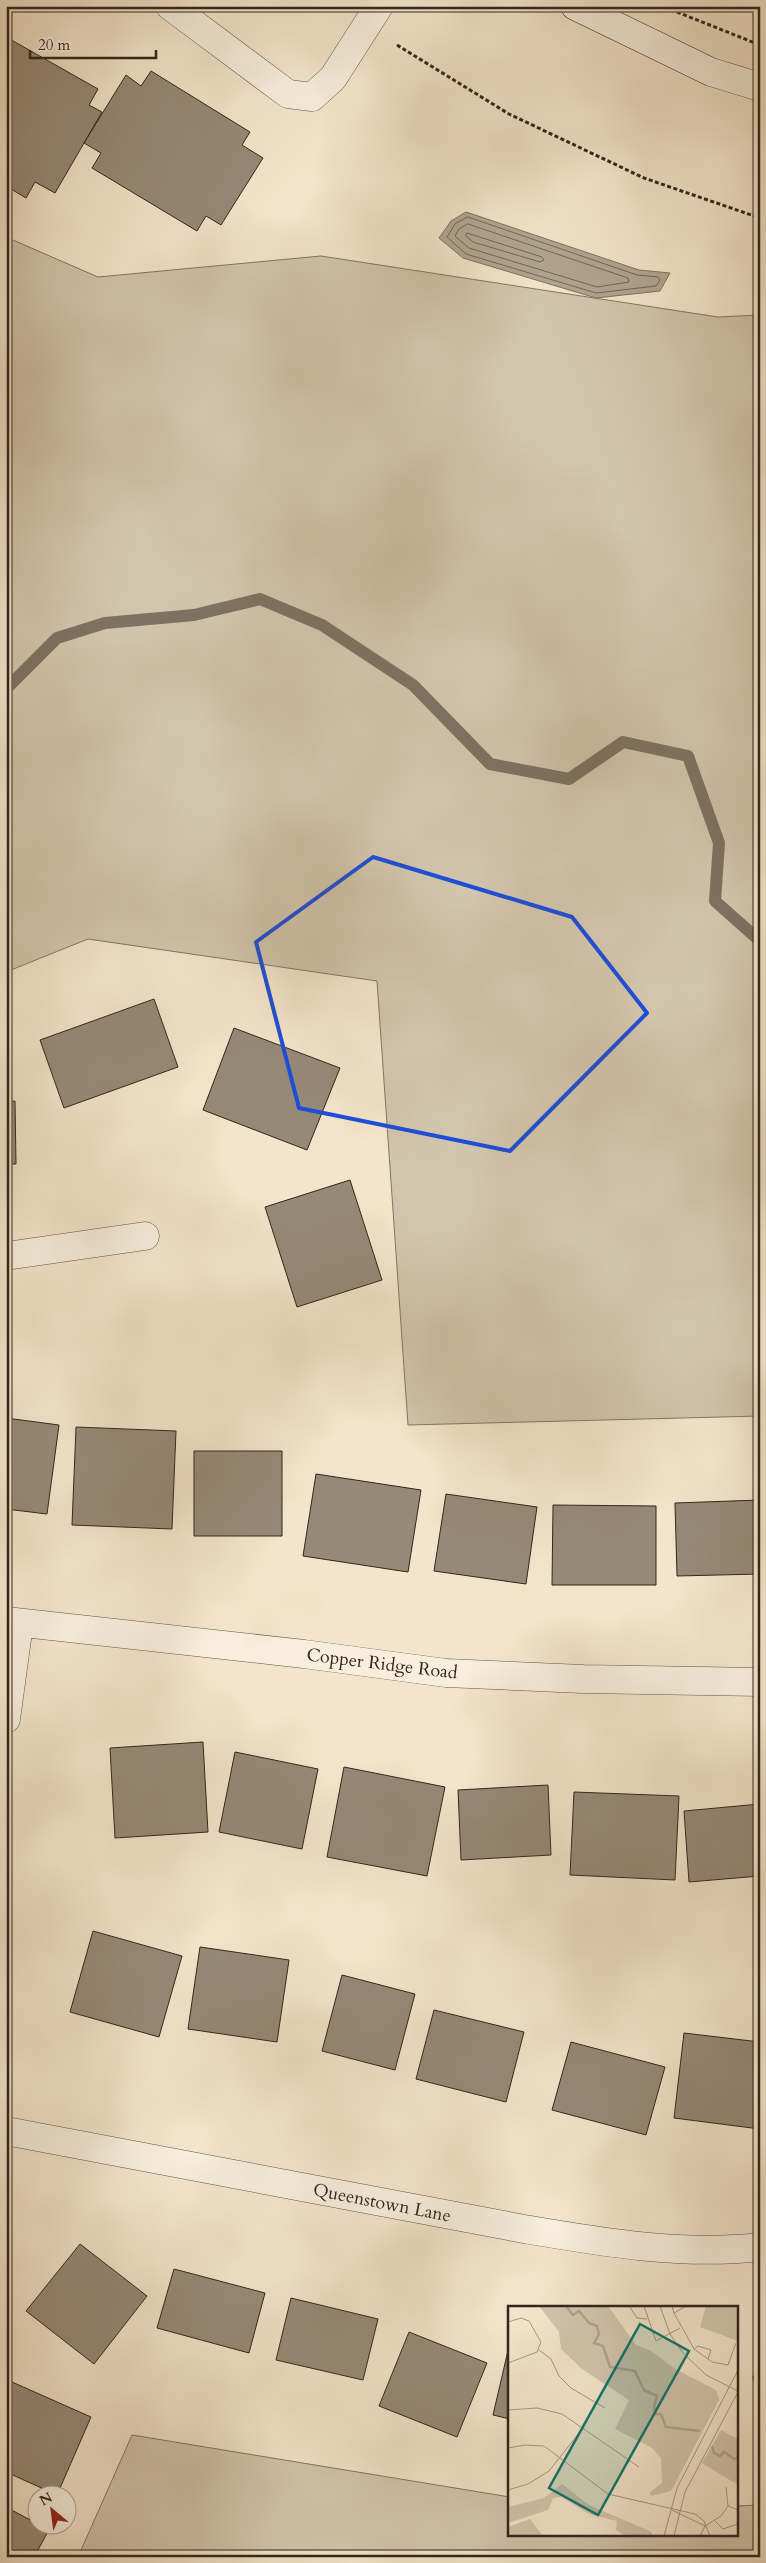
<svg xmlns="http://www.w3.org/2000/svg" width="766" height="2563" font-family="Cardo,serif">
  <rect width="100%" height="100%" fill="#f3e5cb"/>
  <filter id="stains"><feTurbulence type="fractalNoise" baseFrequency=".004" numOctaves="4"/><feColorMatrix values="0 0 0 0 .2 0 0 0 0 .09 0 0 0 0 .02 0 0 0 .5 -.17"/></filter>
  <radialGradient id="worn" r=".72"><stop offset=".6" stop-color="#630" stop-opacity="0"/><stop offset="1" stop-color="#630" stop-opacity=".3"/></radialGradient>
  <!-- green -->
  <path fill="#d2c5ad" stroke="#827664" d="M 6,237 L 98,277 L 321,256 L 718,317 L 760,315 L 760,1416 L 408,1425 L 377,981 L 88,939 L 6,972 Z
    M 132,2435 L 510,2497 L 510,2534 L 737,2534 L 737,2506 L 760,2505 L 760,2557 L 78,2557 Z"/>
  <!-- water -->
  <path fill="#b1a490" stroke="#7e7262" d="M 466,212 L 639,270 L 670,273 L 660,291 L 596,298 L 463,258 L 439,238 L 451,221 Z"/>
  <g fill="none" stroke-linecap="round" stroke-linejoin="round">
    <!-- shore -->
    <path stroke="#726556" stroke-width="1" d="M 468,217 L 637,275 L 658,277 L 660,280 L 656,286 L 596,293 L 466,254 L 447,237 L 455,224 Z
      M 468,224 L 628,278 L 629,282 L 597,287 L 469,248 L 455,236 L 459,229 Z
      M 467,233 L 542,257 L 544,260 L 540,262 L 473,242 L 466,236 Z"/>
    <!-- stream -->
    <path stroke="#7e7262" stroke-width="12" d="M 6,689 L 57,638 L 105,623 L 194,615 L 260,599 L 322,625 L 413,685 L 490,764 L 569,779 L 623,742 L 688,756 L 719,843 L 715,901 L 760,941"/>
  </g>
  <!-- building -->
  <path fill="#968977" stroke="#32261c" d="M 6,37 L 98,89 L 89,105 L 102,112 L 55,193 L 35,182 L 26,198 L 6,186 Z
    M 151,71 L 250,132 L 242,145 L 263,158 L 221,225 L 206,216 L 197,231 L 92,168 L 101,153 L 84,143 L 126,75 L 141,86 Z
    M 154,999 L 178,1067 L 64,1108 L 40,1040 Z
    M 234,1028 L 340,1068 L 307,1150 L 203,1110 Z
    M 15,1101 L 16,1164 L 6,1164 L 6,1102 Z
    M 350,1180 L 382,1280 L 297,1307 L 265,1207 Z
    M 6,1418 L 59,1425 L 47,1514 L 6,1509 Z
    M 76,1427 L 176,1431 L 172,1529 L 72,1525 Z
    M 194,1451 L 282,1451 L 282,1536 L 194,1536 Z
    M 316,1474 L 421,1490 L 408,1572 L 303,1556 Z
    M 446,1494 L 537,1507 L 526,1584 L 434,1571 Z
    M 760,1500 L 760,1574 L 677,1576 L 675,1503 Z
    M 553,1505 L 656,1506 L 656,1585 L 552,1585 Z
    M 203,1742 L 208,1832 L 115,1838 L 110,1748 Z
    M 235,1752 L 318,1769 L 302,1849 L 219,1832 Z
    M 344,1767 L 445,1787 L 427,1876 L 327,1857 Z
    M 548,1785 L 551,1855 L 461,1860 L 458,1790 Z
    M 574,1792 L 679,1796 L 675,1880 L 570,1875 Z
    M 760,1804 L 760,1876 L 689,1882 L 684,1811 Z
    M 93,1931 L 182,1956 L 159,2037 L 70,2012 Z
    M 200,1947 L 289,1960 L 277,2042 L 188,2029 Z
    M 342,1975 L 415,1994 L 395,2070 L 322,2051 Z
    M 434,2010 L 524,2032 L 506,2102 L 416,2079 Z
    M 684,2033 L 760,2042 L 760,2129 L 674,2118 Z
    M 571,2042 L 665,2067 L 646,2135 L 552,2110 Z
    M 80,2244 L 147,2296 L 94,2364 L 26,2311 Z
    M 174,2269 L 265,2293 L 249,2353 L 157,2328 Z
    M 291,2298 L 378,2319 L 363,2380 L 276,2360 Z
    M 409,2332 L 487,2363 L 457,2437 L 379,2406 Z
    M 510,2342 L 510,2419 L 493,2415 Z
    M 760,2375 L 760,2409 L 753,2376 Z
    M 12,2382 L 91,2417 L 57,2495 L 6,2472 L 6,2396 Z
    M 6,2507 L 49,2530 L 34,2557 L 6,2557 Z"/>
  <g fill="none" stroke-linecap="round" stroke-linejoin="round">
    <!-- street casing -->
    <g stroke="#625648" stroke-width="29">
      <path id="street" d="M 170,6 L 288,94 L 312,97 L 333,78 L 379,6
        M 6,1256 L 145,1236
        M 6,1621 L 304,1654 L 446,1673 L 583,1679 L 760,1682
        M 6,1719 L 19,1624
        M 6,2131 L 524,2229 C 601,2242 681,2256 760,2247"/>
    </g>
    <!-- secondary casing -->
    <g stroke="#32261c" stroke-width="29">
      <path id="secondary" d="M 575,6 L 711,72 L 760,87"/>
    </g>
    <!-- path -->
    <path stroke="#32261c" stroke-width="3" stroke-dasharray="4 2.5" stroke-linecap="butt" d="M 677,12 L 760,45
      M 397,45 L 509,114 L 644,178 L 760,218"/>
    <!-- street -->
    <use href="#street" stroke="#f7eedd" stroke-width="28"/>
    <!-- secondary -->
    <use href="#secondary" stroke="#f7eedd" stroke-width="28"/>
  </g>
  <!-- marked area -->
  <path fill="none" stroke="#1d4ed8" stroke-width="4" stroke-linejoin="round" d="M 373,857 L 572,917 L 647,1013 L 510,1151 L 299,1108 L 256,942 Z"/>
  <g text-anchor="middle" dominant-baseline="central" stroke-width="4.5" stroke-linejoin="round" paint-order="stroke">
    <!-- street labels -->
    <g font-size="18" fill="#32261c" stroke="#f7eedd">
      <text transform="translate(382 1664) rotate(7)">Copper Ridge Road</text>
      <text transform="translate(382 2203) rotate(11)">Queenstown Lane</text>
    </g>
  </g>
  <!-- overview -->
  <g transform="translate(508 2306)">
    <rect width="230" height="230" fill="#f3e5cb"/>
    <path d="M 31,0 L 100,0 L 128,39 L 143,45 L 167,63 L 208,84 L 211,94 L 163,185 L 143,190 L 142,186 L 154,177 L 153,152 L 144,142 L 107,123 L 121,94 L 74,63 L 53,43 L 51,26 ZM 198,0 L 230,0 L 230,35 L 192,21 ZM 213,124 L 230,133 L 230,179 L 194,157 ZM 54,178 L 81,199 L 144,226 L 144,230 L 117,230 L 108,224 L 109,215 L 81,208 L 54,191 L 45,192 L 40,204 L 0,217 L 0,201 L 36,192 ZM 22,213 L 35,230 L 0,230 L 0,221 Z" fill="#d2c5ad"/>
    <path fill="none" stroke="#b1a490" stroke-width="2.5" d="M 58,0 L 65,9 L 71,5 L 81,17 L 89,20 L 91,28 L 86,37 L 95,40 L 102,61 L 127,65 L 136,84 L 149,90 L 146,101 L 148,108 L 153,108 L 158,121 L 192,125M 204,140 L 206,147 L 212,150 L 216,146 L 226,153 L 230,152"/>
    <path fill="none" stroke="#a69985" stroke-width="1" d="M 121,0 L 129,12 L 139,13M 136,0 L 148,35 L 172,22M 152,0 L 162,28 L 175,47 L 198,69 L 230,85M 164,0 L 166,7 L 178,0M 166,7 L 186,43 L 204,56 L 220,59 L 228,37M 0,16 L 13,12 L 21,15 L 33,36 L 29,46 L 0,57M 186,43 L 190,40 L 203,44 L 200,53M 31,44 L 43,53 L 51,70 L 63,82 L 97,102M 0,104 L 29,102 L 54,108 L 131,161M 0,142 L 17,139 L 36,140 L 100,188 L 187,208 L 196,215 L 202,230M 218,181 L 220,200M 0,184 L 20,178 L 41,165 L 75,122M 164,204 L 197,220M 206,214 L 215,223 L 230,218M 156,230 L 169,182 L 230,64M 166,230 L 177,186 L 230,86M 192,230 L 197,220 L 213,210 L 220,200 L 230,204"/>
    <path fill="#0f766e" fill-opacity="0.15" stroke="#0f766e" stroke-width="2.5" d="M 132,18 L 181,45 L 90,209 L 41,182 Z"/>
    <rect width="230" height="230" fill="none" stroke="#32261c" stroke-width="2.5"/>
  </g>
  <!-- margin -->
  <rect width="766" height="2563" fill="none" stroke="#f3e5cb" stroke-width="25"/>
  <rect x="8" y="8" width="751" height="2548" fill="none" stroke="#32261c" stroke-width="2.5"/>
  <rect x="12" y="12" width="741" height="2538" fill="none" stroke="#32261c"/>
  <!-- north arrow -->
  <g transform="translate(52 2510) rotate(331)"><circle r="24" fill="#f7eedd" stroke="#a89e90"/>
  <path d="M0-4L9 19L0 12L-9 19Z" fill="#8f2418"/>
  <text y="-8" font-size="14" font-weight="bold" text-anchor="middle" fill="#32261c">N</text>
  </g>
  <!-- scale -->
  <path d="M30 50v8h126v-8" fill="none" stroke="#32261c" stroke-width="2.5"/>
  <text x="38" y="50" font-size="15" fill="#32261c" stroke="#f7eedd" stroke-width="4" paint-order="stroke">20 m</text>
  <rect width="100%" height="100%" filter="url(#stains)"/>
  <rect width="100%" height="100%" fill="url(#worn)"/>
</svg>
